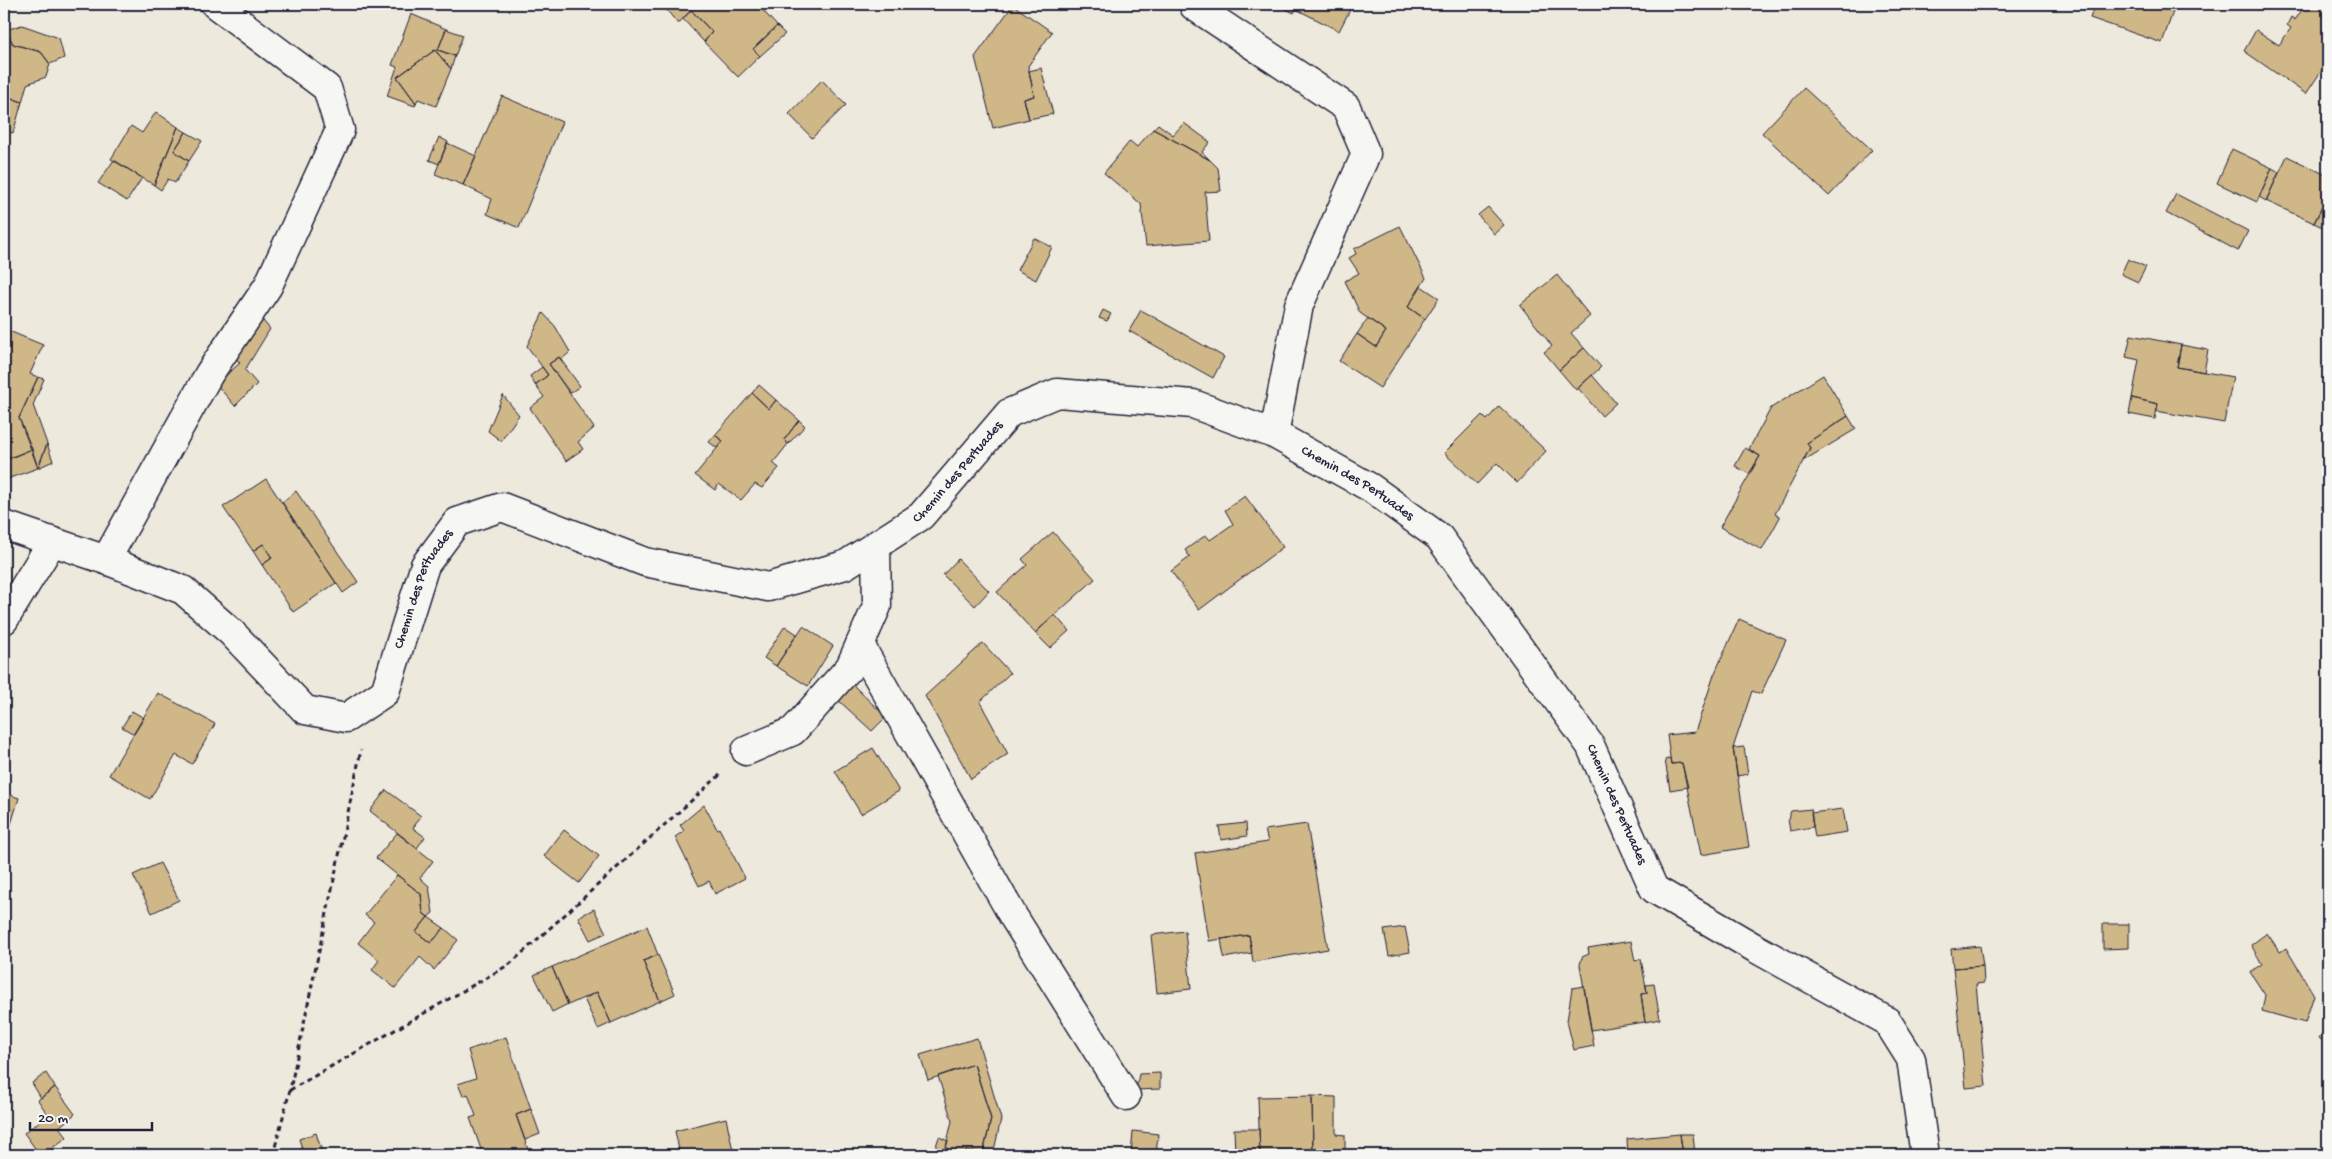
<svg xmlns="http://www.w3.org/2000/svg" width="2332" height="1159" font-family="'Gochi Hand',sans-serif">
  <rect width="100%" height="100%" fill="#eee9dd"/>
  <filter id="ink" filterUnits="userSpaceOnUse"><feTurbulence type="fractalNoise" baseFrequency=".02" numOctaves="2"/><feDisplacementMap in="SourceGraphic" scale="10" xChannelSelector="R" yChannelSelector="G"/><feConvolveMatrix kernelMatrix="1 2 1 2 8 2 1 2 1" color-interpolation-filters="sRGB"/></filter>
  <g filter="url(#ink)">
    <!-- building -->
    <path fill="#d0b787" stroke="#22223b" d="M 662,4 L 757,4 L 777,26 L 753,49 L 760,56 L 738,77 L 704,42 L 712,32 L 691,10 L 678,24 Z
      M 1275,4 L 1353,4 L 1339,31 L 1296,9 L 1294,13 Z
      M 2095,4 L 2170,4 L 2175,6 L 2162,43 L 2090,18 Z
      M 2306,4 L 2328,4 L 2328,61 L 2306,94 L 2244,51 L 2256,30 L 2279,45 L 2291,28 L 2287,25 L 2291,17 L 2295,20 Z
      M 1013,5 L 1052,32 L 1028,66 L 1034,96 L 1024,99 L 1029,119 L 993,128 L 975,57 Z
      M 691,10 L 712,32 L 704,42 L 683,19 Z
      M 411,14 L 446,29 L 438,50 L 455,56 L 451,69 L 435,50 L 397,77 L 416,103 L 415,106 L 387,96 L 397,67 L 392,65 Z
      M 22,25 L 59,38 L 64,58 L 50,64 L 41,52 L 13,44 L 6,30 Z
      M 777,26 L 785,34 L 760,56 L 753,49 Z
      M 4,29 L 6,30 L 13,44 L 41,52 L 50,64 L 46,77 L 27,84 L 22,102 L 4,95 Z
      M 446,29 L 463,35 L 455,56 L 438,50 Z
      M 435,50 L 451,69 L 436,106 L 418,99 L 416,103 L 397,77 Z
      M 1041,68 L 1053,114 L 1029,119 L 1024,99 L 1034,96 L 1029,71 Z
      M 822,80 L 846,105 L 812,138 L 789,114 Z
      M 1804,88 L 1872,150 L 1829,196 L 1762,133 Z
      M 4,95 L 22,102 L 13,133 L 4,130 Z
      M 502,96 L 562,122 L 519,228 L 487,214 L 492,199 L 463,185 Z
      M 156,112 L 178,127 L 154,185 L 111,159 L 131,126 L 142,133 Z
      M 1184,123 L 1210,142 L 1202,152 L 1210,160 L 1153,129 L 1158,124 L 1173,135 Z
      M 178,127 L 186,132 L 174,151 L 189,161 L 175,183 L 168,179 L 161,190 L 154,185 Z
      M 1153,129 L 1210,160 L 1218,168 L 1221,191 L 1205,192 L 1209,241 L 1146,246 L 1141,204 L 1104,173 L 1130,141 L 1137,147 Z
      M 186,132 L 202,141 L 189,161 L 174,151 Z
      M 439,137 L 448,142 L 439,164 L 429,160 Z
      M 447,143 L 476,156 L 463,185 L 435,174 Z
      M 2232,149 L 2272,168 L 2257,202 L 2217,183 Z
      M 2287,156 L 2328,176 L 2328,208 L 2323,205 L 2314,223 L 2266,201 Z
      M 114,160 L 142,178 L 127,201 L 98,183 Z
      M 2272,168 L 2279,172 L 2266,201 L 2259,197 Z
      M 2176,194 L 2248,231 L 2238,251 L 2166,213 Z
      M 2323,205 L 2328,208 L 2328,230 L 2314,223 Z
      M 1488,207 L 1504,225 L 1494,234 L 1478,215 Z
      M 1400,226 L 1426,278 L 1408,307 L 1425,319 L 1380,388 L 1339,361 L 1357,334 L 1376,347 L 1386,331 L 1360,313 L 1345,281 L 1359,273 L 1349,258 L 1356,254 L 1354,249 Z
      M 1034,238 L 1052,247 L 1036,280 L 1017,270 Z
      M 2128,259 L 2146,267 L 2138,282 L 2121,274 Z
      M 1557,275 L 1590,316 L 1571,333 L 1584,348 L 1559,370 L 1544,352 L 1552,346 L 1520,305 Z
      M 1421,286 L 1439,298 L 1425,319 L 1408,307 Z
      M 1103,310 L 1111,314 L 1107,321 L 1099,318 Z
      M 1141,310 L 1224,357 L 1213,378 L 1129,331 Z
      M 543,313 L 555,326 L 570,352 L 561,360 L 559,357 L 549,364 L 594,428 L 578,442 L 583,449 L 566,461 L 530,408 L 544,397 L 535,385 L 548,375 L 527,346 Z
      M 258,315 L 270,329 L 245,370 L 257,384 L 235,406 L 216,384 L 240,363 L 234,356 Z
      M 1368,318 L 1386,331 L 1376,347 L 1357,334 Z
      M 4,329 L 43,345 L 30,374 L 38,377 L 19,418 L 32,449 L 4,460 Z
      M 2131,335 L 2181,345 L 2177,367 L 2233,377 L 2224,423 L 2156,411 L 2158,404 L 2132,398 L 2139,360 L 2126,357 Z
      M 2181,345 L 2208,350 L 2204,372 L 2177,367 Z
      M 1584,348 L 1601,367 L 1576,390 L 1559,370 Z
      M 559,357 L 580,386 L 570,393 L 549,364 Z
      M 542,367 L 548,375 L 535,385 L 530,376 Z
      M 1592,375 L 1616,403 L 1602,416 L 1578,388 Z
      M 1823,375 L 1848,416 L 1807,443 L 1810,448 L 1775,514 L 1780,517 L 1762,550 L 1720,527 L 1760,456 L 1749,449 L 1771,408 Z
      M 38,377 L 44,379 L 33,405 L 47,444 L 38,468 L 19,418 Z
      M 759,385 L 776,400 L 769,409 L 752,393 Z
      M 752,393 L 769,409 L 776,400 L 799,420 L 784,440 L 788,444 L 773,463 L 779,468 L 762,488 L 755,484 L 741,500 L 719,484 L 715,490 L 695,475 L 723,441 L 715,435 Z
      M 503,395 L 519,415 L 501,441 L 488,431 Z
      M 2132,398 L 2158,404 L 2155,419 L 2129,414 Z
      M 1499,406 L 1546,451 L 1517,483 L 1497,463 L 1477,484 L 1444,453 L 1482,415 L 1487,420 Z
      M 1848,416 L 1856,429 L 1803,461 L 1810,448 L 1807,443 Z
      M 799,420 L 805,426 L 788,444 L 784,440 Z
      M 715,435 L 723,441 L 717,448 L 709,442 Z
      M 47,444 L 53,461 L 38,468 Z
      M 1745,448 L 1760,456 L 1749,474 L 1735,466 Z
      M 32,449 L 38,468 L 4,480 L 4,461 Z
      M 266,479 L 336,583 L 293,612 L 262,565 L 272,558 L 263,544 L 253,551 L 223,507 Z
      M 296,491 L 358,582 L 343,593 L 282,502 Z
      M 1245,496 L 1283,547 L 1199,610 L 1171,571 L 1190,557 L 1185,550 L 1206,535 L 1210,540 L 1233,524 L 1225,510 Z
      M 1053,532 L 1095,579 L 1035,633 L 997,592 L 1027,565 L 1022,559 Z
      M 263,544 L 272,558 L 262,565 L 253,551 Z
      M 958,559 L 989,591 L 975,606 L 943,575 Z
      M 1055,615 L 1069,631 L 1050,648 L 1035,633 Z
      M 1739,619 L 1786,640 L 1761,694 L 1752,691 L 1733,748 L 1749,847 L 1701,855 L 1682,763 L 1671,764 L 1667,735 L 1695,732 L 1714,675 Z
      M 785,626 L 797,634 L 776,666 L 764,658 Z
      M 803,626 L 833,646 L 808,686 L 776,666 Z
      M 983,643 L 1010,673 L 980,702 L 1008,754 L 971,779 L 925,696 Z
      M 852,684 L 886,717 L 872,731 L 838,700 Z
      M 158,693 L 215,724 L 192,764 L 176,755 L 150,799 L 109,775 Z
      M 132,711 L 144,718 L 134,734 L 122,727 Z
      M 1744,747 L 1748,774 L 1737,776 L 1733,748 Z
      M 873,748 L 899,791 L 861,814 L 835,771 Z
      M 1670,758 L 1671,764 L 1682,763 L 1688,787 L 1670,790 L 1665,760 Z
      M 386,790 L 421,816 L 413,828 L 425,837 L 417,848 L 370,811 Z
      M 4,793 L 19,798 L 4,847 Z
      M 704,805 L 717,829 L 719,828 L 745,878 L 715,894 L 709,881 L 699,886 L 675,837 L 684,831 L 680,825 Z
      M 1811,809 L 1813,827 L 1790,831 L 1788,819 L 1791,811 Z
      M 1843,809 L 1847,832 L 1815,837 L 1811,813 Z
      M 1246,823 L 1247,836 L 1221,840 L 1219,826 Z
      M 1307,824 L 1328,949 L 1253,962 L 1249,935 L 1209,941 L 1195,853 L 1268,842 L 1265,830 Z
      M 564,830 L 599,856 L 579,883 L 544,856 Z
      M 397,833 L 433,861 L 420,878 L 429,886 L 433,913 L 428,917 L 423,913 L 421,894 L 376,858 Z
      M 160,863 L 179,900 L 152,913 L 133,875 Z
      M 397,875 L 421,894 L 423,913 L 428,917 L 416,932 L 431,943 L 444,928 L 458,940 L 434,970 L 420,957 L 395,988 L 372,970 L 379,960 L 358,943 L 374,922 L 365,915 Z
      M 594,909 L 606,933 L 590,940 L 578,917 Z
      M 428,917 L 444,928 L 431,943 L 416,932 Z
      M 2103,924 L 2129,924 L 2129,948 L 2103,949 Z
      M 647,926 L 658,955 L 643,961 L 660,1001 L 611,1023 L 597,992 L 568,1005 L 552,967 Z
      M 1405,927 L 1410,952 L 1389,956 L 1384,930 Z
      M 1185,931 L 1191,989 L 1157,993 L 1151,935 Z
      M 2267,933 L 2280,952 L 2286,948 L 2314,995 L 2305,1023 L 2262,1011 L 2265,995 L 2250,972 L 2262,964 L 2251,945 Z
      M 1249,935 L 1252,953 L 1224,958 L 1221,939 Z
      M 1631,941 L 1635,961 L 1641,959 L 1647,993 L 1641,994 L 1645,1022 L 1591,1030 L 1580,965 L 1582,957 L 1589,954 L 1588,948 Z
      M 1980,946 L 1983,966 L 1953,968 L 1951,949 Z
      M 658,955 L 675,994 L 660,1001 L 643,961 Z
      M 1983,966 L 1984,983 L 1976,984 L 1986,1086 L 1966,1088 L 1953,968 Z
      M 552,967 L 568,1004 L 552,1012 L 534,975 Z
      M 1654,984 L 1660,1019 L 1645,1022 L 1641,994 L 1647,993 L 1646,985 Z
      M 1584,986 L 1594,1046 L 1574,1050 L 1567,1021 L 1572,988 Z
      M 597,992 L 611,1023 L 598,1029 L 584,999 Z
      M 2328,1024 L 2328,1045 L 2319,1038 Z
      M 506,1037 L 531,1109 L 516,1115 L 530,1155 L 483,1155 L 470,1118 L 476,1116 L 468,1094 L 463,1096 L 458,1084 L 476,1078 L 468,1050 Z
      M 977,1038 L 1001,1119 L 993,1155 L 965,1155 L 966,1150 L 983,1154 L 991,1119 L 974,1064 L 928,1080 L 920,1055 Z
      M 974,1064 L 991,1119 L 983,1154 L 966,1150 L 965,1155 L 944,1155 L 952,1121 L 938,1076 Z
      M 46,1073 L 55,1087 L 41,1098 L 32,1083 Z
      M 1160,1073 L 1160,1089 L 1136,1090 L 1139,1074 Z
      M 55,1087 L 75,1114 L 59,1127 L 67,1137 L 43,1155 L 40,1155 L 24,1133 L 48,1115 L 38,1100 Z
      M 1312,1096 L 1336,1097 L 1336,1134 L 1345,1135 L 1345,1155 L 1313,1155 Z
      M 1312,1096 L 1313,1155 L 1260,1155 L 1258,1097 Z
      M 531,1109 L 540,1134 L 525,1140 L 516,1115 Z
      M 726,1118 L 734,1155 L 680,1155 L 675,1131 Z
      M 1234,1129 L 1259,1129 L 1260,1155 L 1235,1155 Z
      M 1133,1131 L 1158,1134 L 1156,1155 L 1131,1155 Z
      M 316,1133 L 323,1155 L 304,1155 L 299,1139 Z
      M 1680,1134 L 1693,1134 L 1695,1155 L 1683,1155 Z
      M 1680,1134 L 1683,1155 L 1628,1155 L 1627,1139 Z
      M 939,1137 L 948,1141 L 944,1154 L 933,1155 Z"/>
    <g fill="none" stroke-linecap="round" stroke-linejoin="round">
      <!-- minor casing -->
      <g stroke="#22223b" stroke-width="31">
        <g id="minor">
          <path d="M 1194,6 L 1346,107 L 1366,154 L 1299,305 L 1274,434"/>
          <path id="s1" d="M 4,525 L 106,560 L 183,590 L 232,633 L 305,710 L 346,718 L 385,692 L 425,565 L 457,522 L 502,507 L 645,562 L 768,587 L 845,565 L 921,516 L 1009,413 L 1057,393 L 1193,404 L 1274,434 L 1371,488 L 1439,537 L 1590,745 L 1654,889 L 1755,948 L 1887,1021 L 1911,1059 L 1925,1155"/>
          <path d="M 106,560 L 209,374 L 268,286 L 340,130 L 327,88 L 215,4"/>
          <path d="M 4,620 L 52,542"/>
          <path d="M 860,645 L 1013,916 L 1126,1096"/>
          <path d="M 746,751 L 793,731 L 850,667 L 877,606 L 876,545"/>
        </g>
      </g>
      <!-- path -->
      <path stroke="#22223b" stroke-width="3" stroke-dasharray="5 4" stroke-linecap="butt" d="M 290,1090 L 510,964 L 721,774
        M 273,1155 L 290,1090 L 361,750"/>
      <!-- minor -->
      <use href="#minor" stroke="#f6f6f2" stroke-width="28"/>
    </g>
  </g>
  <g text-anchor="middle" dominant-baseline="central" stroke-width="4" stroke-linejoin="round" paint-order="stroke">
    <!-- street labels -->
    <g font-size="14" fill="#22223b" stroke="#f6f6f2">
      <text stroke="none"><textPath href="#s1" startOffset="1191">Chemin des Pertuades</textPath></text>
      <text stroke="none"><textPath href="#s1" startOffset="1641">Chemin des Pertuades</textPath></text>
      <text stroke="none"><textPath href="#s1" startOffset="561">Chemin des Pertuades</textPath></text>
      <text stroke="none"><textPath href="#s1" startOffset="2061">Chemin des Pertuades</textPath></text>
    </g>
  </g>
  <!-- margin -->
  <rect width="2332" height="1159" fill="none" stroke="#f6f6f2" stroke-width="20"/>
  <rect x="10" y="10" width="2312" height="1139" fill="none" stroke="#22223b" stroke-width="2" filter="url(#ink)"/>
  <!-- scale -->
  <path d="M30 1122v8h122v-8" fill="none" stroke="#22223b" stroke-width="2.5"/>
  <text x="38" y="1122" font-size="15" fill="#22223b" stroke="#f6f6f2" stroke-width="4" paint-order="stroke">20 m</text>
</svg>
